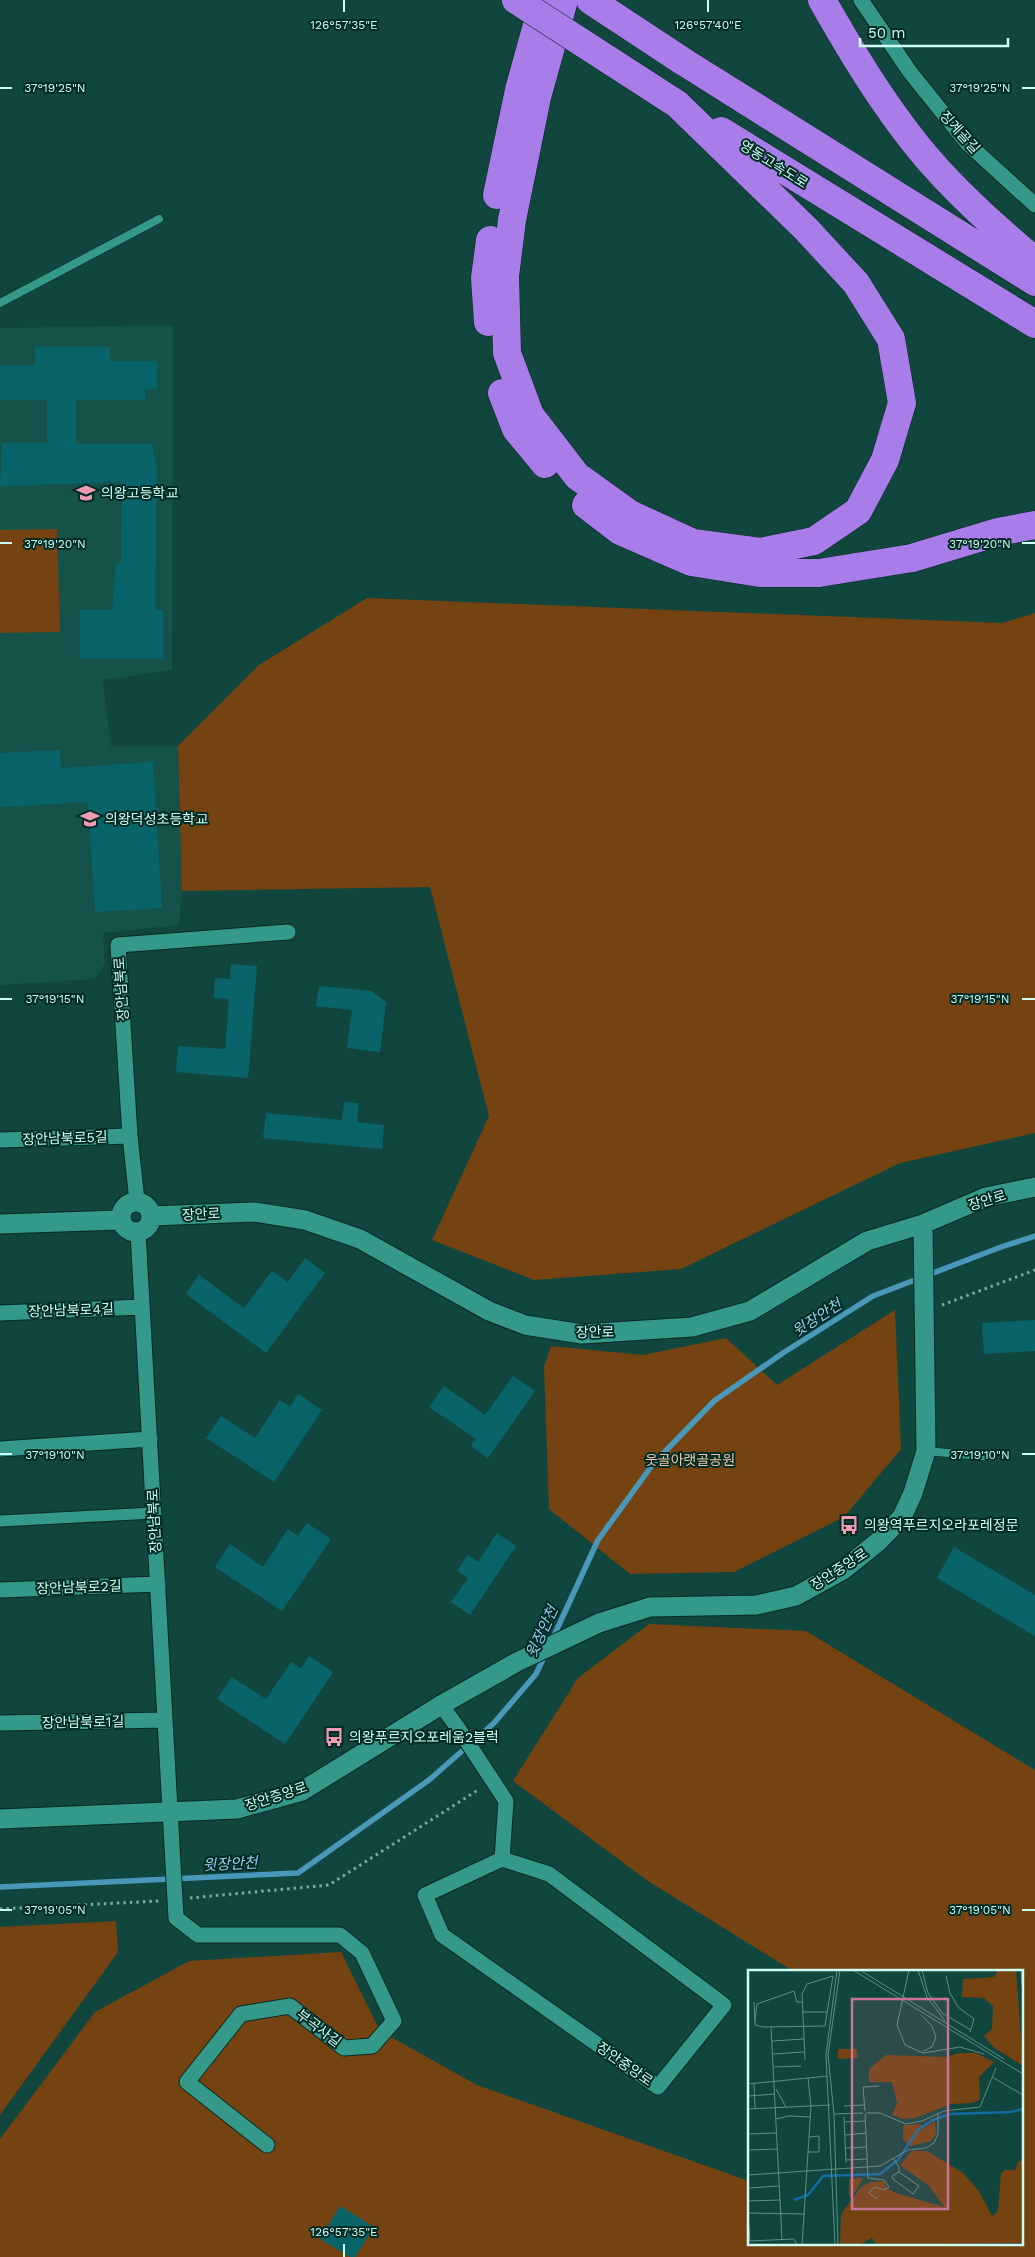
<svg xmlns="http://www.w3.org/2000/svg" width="1035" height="2257" font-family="'Work Sans','Noto Sans KR',sans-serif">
  <rect width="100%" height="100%" fill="#10463e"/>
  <!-- built -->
  <path fill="#155249" d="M 173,325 L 172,670 L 103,680 L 111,747 L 178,746 L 182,891 L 179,925 L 103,933 L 105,963 L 95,979 L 0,985 L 0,328 Z"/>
  <!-- green -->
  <path fill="#744311" d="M 57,529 L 60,632 L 0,633 L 0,530 Z
    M 367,598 L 1002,623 L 1035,613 L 1035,1133 L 900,1163 L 681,1269 L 534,1280 L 432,1240 L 489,1116 L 430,887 L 182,891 L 178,746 L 259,665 Z
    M 895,1310 L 901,1449 L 844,1517 L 734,1572 L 630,1574 L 549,1509 L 544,1367 L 551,1346 L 643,1355 L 726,1338 L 777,1385 Z
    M 649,1624 L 806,1631 L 1035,1770 L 1035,2257 L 0,2257 L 0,2139 L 95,2012 L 189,1961 L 341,1952 L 380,2031 L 477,2085 L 749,2181 L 749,2243 L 1021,2243 L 1021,1971 L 793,1971 L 648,1881 L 513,1781 L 578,1678 Z
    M 116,1921 L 118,1952 L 0,2115 L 0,1927 Z"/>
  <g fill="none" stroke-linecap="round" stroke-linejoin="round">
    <!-- stream -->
    <path stroke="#4998ba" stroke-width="5.5" d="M 552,1640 L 598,1540 L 653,1464 L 714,1401 L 783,1353 L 873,1296 L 1001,1247 L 1035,1236
      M 0,1887 L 298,1873 L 429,1780 L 494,1723 L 536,1674 L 546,1653"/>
  </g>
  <!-- building -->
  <path fill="#096469" d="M 35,347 L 110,347 L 110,361 L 157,361 L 157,389 L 145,389 L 145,400 L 76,400 L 76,444 L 152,444 L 157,468 L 155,610 L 163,610 L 163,659 L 80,659 L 80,610 L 112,610 L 116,563 L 121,563 L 122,482 L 0,486 L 2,443 L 47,443 L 47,400 L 0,400 L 0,365 L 35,365 Z
    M 60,750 L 61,768 L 153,762 L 162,908 L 95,912 L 88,802 L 0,807 L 0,753 Z
    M 231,964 L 257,966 L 248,1078 L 176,1072 L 178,1046 L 225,1049 L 229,999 L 214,998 L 215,978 L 230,979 Z
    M 319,986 L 371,991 L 386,1002 L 380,1052 L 347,1048 L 352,1010 L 316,1006 Z
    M 344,1102 L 359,1103 L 357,1122 L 384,1125 L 382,1149 L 263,1138 L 266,1113 L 342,1120 Z
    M 305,1258 L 325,1273 L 266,1353 L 186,1294 L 199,1275 L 244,1308 L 272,1271 L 288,1282 Z
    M 1035,1320 L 1035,1351 L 984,1354 L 982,1323 Z
    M 513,1376 L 535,1391 L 488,1458 L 471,1446 L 476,1439 L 429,1407 L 444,1386 L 485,1415 Z
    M 298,1394 L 322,1410 L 274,1482 L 206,1438 L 221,1416 L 255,1438 L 280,1400 L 290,1407 Z
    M 307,1523 L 331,1539 L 282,1611 L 215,1567 L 230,1544 L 263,1567 L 288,1529 L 298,1536 Z
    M 497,1533 L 516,1546 L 470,1615 L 451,1602 L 468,1578 L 457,1571 L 468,1555 L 478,1562 Z
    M 954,1547 L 1035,1595 L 1035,1636 L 937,1578 Z
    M 309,1656 L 333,1672 L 285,1744 L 217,1699 L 232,1677 L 266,1699 L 291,1662 L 301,1668 Z
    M 340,2206 L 374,2227 L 355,2257 L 350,2257 L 320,2239 Z"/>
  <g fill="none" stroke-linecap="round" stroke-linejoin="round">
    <!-- service casing -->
    <g stroke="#0a2a24" stroke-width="9">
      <path id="service" d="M 0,303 L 159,219
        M 926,1451 L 992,1457"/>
    </g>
    <!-- pedestrian casing -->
    <g stroke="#0a2a24" stroke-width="13">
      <path id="pedestrian" d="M 0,1521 L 154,1513"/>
    </g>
    <!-- minor casing -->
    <g stroke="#0a2a24" stroke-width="17">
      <path id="minor" d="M 861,0 L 910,72 L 967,143 L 1035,205
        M 0,1140 L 130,1136
        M 137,1201 L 130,1136 L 118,945 L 288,932
        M 138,1232 L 176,1918 L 198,1935 L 340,1935 L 362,1953 L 394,2021 L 372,2046 L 344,2048 L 290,2006 L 241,2014 L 187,2082 L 267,2145
        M 0,1313 L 142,1307
        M 0,1449 L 150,1439
        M 0,1590 L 158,1584
        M 441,1705 L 458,1728 L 506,1801 L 502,1859 L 425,1895 L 442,1935 L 658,2087 L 724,2005 L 549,1874 L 502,1859
        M 0,1723 L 165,1720"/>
    </g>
    <!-- tertiary casing -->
    <g stroke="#0a2a24" stroke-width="21">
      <path id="tertiary" d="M121 1217a15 15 0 1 1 30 0a15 15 0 1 1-30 0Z
        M 151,1216 L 254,1212 L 305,1220 L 360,1239 L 489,1311 L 525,1325 L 582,1334 L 692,1327 L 750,1311 L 867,1241 L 923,1224 L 986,1197 L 1035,1187
        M 0,1224 L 120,1220
        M 0,1819 L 237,1809 L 302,1791 L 441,1705 L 517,1662 L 599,1623 L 650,1607 L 756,1605 L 796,1596 L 843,1570 L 879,1541 L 902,1517 L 913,1493 L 926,1451 L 923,1224"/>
    </g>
    <!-- motorway casing -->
    <g stroke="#0a2a24" stroke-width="29">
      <path id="motorway" d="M 564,0 L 537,97 L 512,220 L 505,276 L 507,353 L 530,415 L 577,476 L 630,514 L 693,543 L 760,552 L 814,541 L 858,511 L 885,460 L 902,403 L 891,339 L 856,283 L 806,229 L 677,104
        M 590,0 L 684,62 L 1035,282
        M 822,0 C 851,51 881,101 918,147 C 952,189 994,226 1035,261
        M 721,131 L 1035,324
        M 497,195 L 519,90 L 544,0
        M 488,322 L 485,278 L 490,240
        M 502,393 L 516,429 L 545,464
        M 586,505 L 620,531 L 691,562 L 760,573 L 819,573 L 912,558 L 998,532 L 1035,525"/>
    </g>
    <!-- path -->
    <path stroke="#79aaa1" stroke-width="3" stroke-dasharray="2.5 4" stroke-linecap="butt" d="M 942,1305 L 1035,1270
      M 190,1898 L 329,1885 L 478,1790
      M 0,1909 L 159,1901"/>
    <!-- service -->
    <use href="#service" stroke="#349989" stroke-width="8"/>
    <!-- pedestrian -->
    <use href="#pedestrian" stroke="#349989" stroke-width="11"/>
    <!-- minor -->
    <use href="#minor" stroke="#349989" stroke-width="15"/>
    <!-- tertiary -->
    <use href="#tertiary" stroke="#349989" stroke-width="19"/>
    <!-- motorway -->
    <use href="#motorway" stroke="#a87ce9" stroke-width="28"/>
    <!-- motorway-bridge casing -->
    <g stroke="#0a2a24" stroke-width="29" stroke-linecap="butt">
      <path id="motorway-bridge" d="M 516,0 L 677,104"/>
    </g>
    <!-- motorway-bridge -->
    <use href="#motorway-bridge" stroke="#a87ce9" stroke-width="28"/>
  </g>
  <!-- ticks -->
  <path fill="none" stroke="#d0fdf3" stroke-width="2" d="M 344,0 L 344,12M 708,0 L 708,12M 0,88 L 12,88M 1022,88 L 1035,88M 0,543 L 12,543M 1022,543 L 1035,543M 0,999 L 12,999M 1022,999 L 1035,999M 0,1454 L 12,1454M 1022,1454 L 1035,1454M 0,1910 L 12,1910M 1022,1910 L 1035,1910M 344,2244 L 344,2257"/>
  <!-- icons -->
  <defs>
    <g id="school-bare" transform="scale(1.5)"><path d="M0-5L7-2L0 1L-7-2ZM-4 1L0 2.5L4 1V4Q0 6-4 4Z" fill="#f19ab3" stroke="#002b25" stroke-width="2.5" paint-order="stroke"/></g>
    <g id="bus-bare" transform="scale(1.5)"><path d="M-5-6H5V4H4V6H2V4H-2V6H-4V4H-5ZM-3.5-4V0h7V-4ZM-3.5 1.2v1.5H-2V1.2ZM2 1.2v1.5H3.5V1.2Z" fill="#f19ab3" stroke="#002b25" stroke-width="2.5" paint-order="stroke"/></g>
  </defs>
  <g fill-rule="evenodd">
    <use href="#school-bare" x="86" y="493"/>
    <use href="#school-bare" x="90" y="819"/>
    <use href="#bus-bare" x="849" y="1525"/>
    <use href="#bus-bare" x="334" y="1737"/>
  </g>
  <g text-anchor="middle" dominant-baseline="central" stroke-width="4" stroke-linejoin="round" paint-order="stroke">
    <!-- street labels -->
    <g font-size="14" fill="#d0fdf3" stroke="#002b25">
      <text transform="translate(960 132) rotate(48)">징계골길</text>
      <text transform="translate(774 164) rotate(32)">영동고속도로</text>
      <text transform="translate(121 989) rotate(-94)">장안남북로</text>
      <text transform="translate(65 1138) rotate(-2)">장안남북로5길</text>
      <text transform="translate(987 1200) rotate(-17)">장안로</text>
      <text transform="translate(201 1214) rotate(-3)">장안로</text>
      <text transform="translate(71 1310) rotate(-2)">장안남북로4길</text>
      <text transform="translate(595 1332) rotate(-1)">장안로</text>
      <text transform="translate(154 1521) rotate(-93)">장안남북로</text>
      <text transform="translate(839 1569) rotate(-33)">장안중앙로</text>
      <text transform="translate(79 1587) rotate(-2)">장안남북로2길</text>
      <text transform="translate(83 1722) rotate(-1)">장안남북로1길</text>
      <text transform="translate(276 1796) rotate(-18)">장안중앙로</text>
      <text transform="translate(319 2028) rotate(37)">부곡사길</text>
      <text transform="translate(625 2064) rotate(35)">장안중앙로</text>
    </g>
    <!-- poi labels -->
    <g font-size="14" fill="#d0fdf3" stroke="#002b25" text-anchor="start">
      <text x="101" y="493">의왕고등학교</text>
      <text x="105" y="819">의왕덕성초등학교</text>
      <text x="864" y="1525">의왕역푸르지오라포레정문</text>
      <text x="349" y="1737">의왕푸르지오포레움2블럭</text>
    </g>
    <!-- park labels -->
    <g font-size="14" fill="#f2c6a2" stroke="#002b25">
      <text x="690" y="1460">웃골아랫골공원</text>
    </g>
    <!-- water labels -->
    <g font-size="15" font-style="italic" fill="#9eccef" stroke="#002b25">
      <text transform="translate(817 1318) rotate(-33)">윗장안천</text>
      <text transform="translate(542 1632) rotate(-65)">윗장안천</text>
      <text transform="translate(230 1864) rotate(-3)">윗장안천</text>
    </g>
  </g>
  <!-- overview -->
  <g transform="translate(748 1970)">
    <rect width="275" height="275" fill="#10463e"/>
    <path d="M 250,0 L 268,0 L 275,96 L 245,77 L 236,66 L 244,59 L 245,36 L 236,28 L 214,27 L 215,9 L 246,7 ZM 90,79 L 109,79 L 110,88 L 90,89 ZM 212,83 L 228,83 L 246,92 L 231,107 L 232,130 L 224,133 L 203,134 L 167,148 L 154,149 L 144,145 L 149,133 L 144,112 L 121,112 L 121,99 L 138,85 L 197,87 ZM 187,151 L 188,164 L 183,171 L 163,176 L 155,170 L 155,155 L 172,154 L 176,158 ZM 164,181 L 179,181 L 215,203 L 231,221 L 244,246 L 250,241 L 253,204 L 256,200 L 267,200 L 271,191 L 275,191 L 275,273 L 128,275 L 124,268 L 111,275 L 92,275 L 93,244 L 113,217 L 122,212 L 136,211 L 139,218 L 148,223 L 196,237 L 181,216 L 152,195 ZM 115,208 L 103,228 L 101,227 L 101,209 Z" fill="#744311"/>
    <path fill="none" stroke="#0f6da1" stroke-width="2.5" d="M 46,230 L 60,225 L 75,206 L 132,204 L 150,190 L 170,160 L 185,150 L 202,144 L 263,142 L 275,139"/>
    <path fill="none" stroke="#5d8f86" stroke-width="1" d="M 105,0 L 275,104M 112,0 L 256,89M 161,0 L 149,55 L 157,75 L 175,83 L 212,77 L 236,84M 170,0 L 179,27 L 197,51M 174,0 L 180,23 L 194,43 L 223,60M 273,0 L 275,26M 118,1 L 140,0M 198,6 L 202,23 L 210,37 L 226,49 L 222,62M 6,32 L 7,51M 54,42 L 79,42M 173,45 L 184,56 L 188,67 L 184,77 L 175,81M 7,51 L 7,55 L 15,57 L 77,56 L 85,6M 7,51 L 9,34 L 46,21 L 49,32 L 54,32M 23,57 L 34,269M 24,71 L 56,69M 25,84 L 56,82M 57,90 L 54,24 L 59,14 L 85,6M 26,97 L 53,96M 244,107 L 275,125M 0,114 L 80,106M 6,114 L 7,139M 28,119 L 38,137M 0,126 L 27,124M 96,136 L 116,135M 0,139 L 82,135M 117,141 L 115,117 L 131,116M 118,143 L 132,143 L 158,154 L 174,151 L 196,141 L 232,137 L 248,98M 86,144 L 115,143M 117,144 L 120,208 L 136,210 L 141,217 L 136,220 L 126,217 L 121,223 L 129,229M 96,147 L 98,193M 28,149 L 41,146 L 63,147M 97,152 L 117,151M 0,164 L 28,163M 97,165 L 118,163M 98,178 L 119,177M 0,180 L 30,179M 60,182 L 71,182 L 71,166 L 61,167M 145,188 L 151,197 L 151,202 L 144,206 L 145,209 L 165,224 L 171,216 L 151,202M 98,190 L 119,189M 0,205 L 132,196 L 160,180 L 178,178 L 186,173 L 190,164 L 190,143M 0,218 L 31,216M 0,231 L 32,230M 0,243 L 57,244M 0,243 L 2,271M 0,271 L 46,269 L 49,275M 54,275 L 63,136 L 60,108M 87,275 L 78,85 L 89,0M 90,275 L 86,144 L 80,85 L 92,0"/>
    <path fill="#c87498" fill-opacity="0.15" stroke="#c87498" stroke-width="2.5" d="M 104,29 L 200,29 L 200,239 L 104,239 Z"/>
    <rect width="275" height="275" fill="none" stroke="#d0fdf3" stroke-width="2.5"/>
  </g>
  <g font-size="12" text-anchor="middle" fill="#d0fdf3" stroke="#002b25" stroke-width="4" stroke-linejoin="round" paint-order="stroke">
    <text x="344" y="29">126°57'35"E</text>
    <text x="708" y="29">126°57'40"E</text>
    <text x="55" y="92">37°19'25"N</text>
    <text x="980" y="92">37°19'25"N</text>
    <text x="55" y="548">37°19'20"N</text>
    <text x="980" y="548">37°19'20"N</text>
    <text x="55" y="1003">37°19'15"N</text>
    <text x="980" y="1003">37°19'15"N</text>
    <text x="55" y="1459">37°19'10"N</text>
    <text x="980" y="1459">37°19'10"N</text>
    <text x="55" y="1914">37°19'05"N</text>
    <text x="980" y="1914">37°19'05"N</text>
    <text x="344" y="2236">126°57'35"E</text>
  </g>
  <!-- scale -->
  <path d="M860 38v8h148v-8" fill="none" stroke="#d0fdf3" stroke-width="2.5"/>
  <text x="868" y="38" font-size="15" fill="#d0fdf3" stroke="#002b25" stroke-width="4" paint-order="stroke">50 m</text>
</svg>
